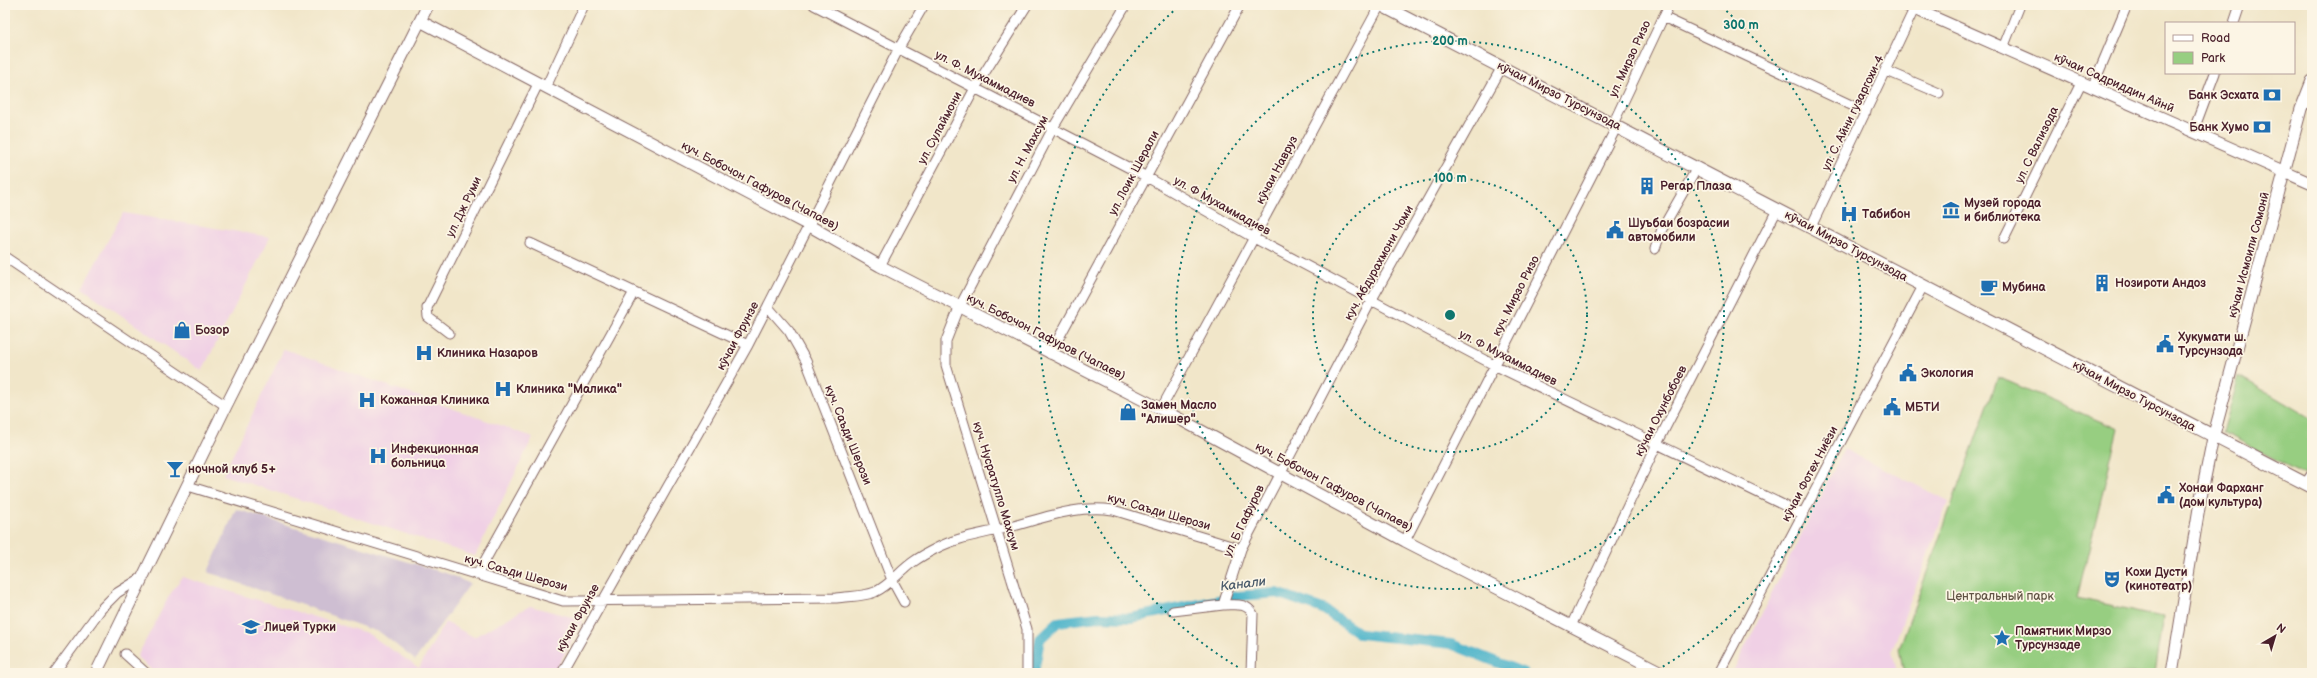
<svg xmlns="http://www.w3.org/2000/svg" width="2317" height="678" font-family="'Balsamiq Sans',sans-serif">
  <rect width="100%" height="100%" fill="#fcf5e5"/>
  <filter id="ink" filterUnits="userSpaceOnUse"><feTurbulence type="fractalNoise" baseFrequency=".025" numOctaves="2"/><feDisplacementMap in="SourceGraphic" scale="8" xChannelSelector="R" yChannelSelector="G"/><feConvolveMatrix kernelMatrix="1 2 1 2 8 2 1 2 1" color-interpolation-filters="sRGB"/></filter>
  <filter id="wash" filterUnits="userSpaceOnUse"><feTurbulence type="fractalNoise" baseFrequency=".012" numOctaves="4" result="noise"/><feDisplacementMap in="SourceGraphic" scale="16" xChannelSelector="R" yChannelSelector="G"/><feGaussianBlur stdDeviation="0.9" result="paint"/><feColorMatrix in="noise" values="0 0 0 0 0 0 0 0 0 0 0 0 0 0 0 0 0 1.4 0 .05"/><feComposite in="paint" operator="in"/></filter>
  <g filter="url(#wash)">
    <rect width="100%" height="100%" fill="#f1e6c9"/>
    <!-- built -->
    <path fill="#f0d0e5" d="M 123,213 L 270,237 L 202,371 L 82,288 Z
      M 284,349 L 533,437 L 475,556 L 223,475 Z
      M 1844,449 L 1948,501 L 1892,650 L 1897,673 L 1732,673 Z
      M 182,577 L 367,633 L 419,668 L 445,622 L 474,637 L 530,606 L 583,620 L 554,673 L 155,673 L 137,657 L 169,596 Z"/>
    <!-- industrial -->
    <path fill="#cebed2" d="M 236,509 L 451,575 L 470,584 L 415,660 L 381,633 L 208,572 Z"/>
    <!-- green -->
    <path fill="#97ce81" stroke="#707656" d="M 2239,376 L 2312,419 L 2312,464 L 2305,475 L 2223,432 Z
      M 1998,377 L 2118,429 L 2077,598 L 2163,617 L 2154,673 L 1904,673 L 1899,649 Z"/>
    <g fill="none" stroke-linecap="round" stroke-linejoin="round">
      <!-- canal -->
      <path stroke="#4ab2c9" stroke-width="10" d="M 1034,673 L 1040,639 L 1058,622 L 1098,617 L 1131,618 L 1238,596 L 1277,593 L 1323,609 L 1360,634 L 1451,644 L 1524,673"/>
    </g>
  </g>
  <g filter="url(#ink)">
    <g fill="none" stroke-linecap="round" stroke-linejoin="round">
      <!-- minor casing -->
      <g stroke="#846562" stroke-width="11">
        <path id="minor" d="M 814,5 L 1145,176 L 1254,238 L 1494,365 L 1802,514
          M 1663,17 L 1866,112
          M 2234,23 L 2240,5
          M 2003,48 L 2020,5
          M 1887,71 L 1939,93
          M 546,87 L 584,5
          M 2092,88 L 2127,5
          M 1613,124 L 1669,5
          M 2193,132 L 2215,73
          M 1811,227 L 1916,5
          M 2004,239 L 2081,83
          M 530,243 L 748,345
          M 1655,249 L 1662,229 L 1697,168
          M 5,257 L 226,406
          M 880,266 L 975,88 L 1027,5
          M 768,307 L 789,331 L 806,361 L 892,580 L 904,602
          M 449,333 L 428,317 L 427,308 L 538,84
          M 1050,354 L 1240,5
          M 1161,409 L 1380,5
          M 2305,484 L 2312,474
          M 188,486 L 563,601 L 836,598 C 848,596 863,597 875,592 C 890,585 900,571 913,562 C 920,557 929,552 937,548 C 956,538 977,535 998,530 C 1037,521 1073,504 1113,510 L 1241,549
          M 1405,541 L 1617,126
          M 477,575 L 634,292
          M 1173,611 L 1223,605
          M 1571,626 L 1657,444 L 1777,210
          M 125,654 L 146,673
          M 54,673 L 101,609 L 117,593 L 143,577
          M 562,673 L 748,345 L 899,48 L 924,5
          M 1027,673 L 1027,629 L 946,365 L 946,341 L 959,308 L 1053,128 L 1126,5
          M 1251,673 L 1253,614 C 1246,602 1235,605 1223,605 L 1241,549 L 1371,301 L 1502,67
          M 1719,673 L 1923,286"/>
      </g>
      <!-- tertiary casing -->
      <g stroke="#846562" stroke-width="13">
        <path id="tertiary" d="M 1906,5 L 2312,184
          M 420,21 L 808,225 L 880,266 L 1161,409 L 1405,541 L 1663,673
          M 96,673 L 226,406 L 428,5
          M 2172,673 L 2200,502 L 2213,438 L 2301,109 L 2312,81"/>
      </g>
      <!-- secondary casing -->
      <g stroke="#846562" stroke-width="14">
        <path id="secondary" d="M 1381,5 L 2312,487"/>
      </g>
      <!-- minor -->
      <use href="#minor" stroke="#fff" stroke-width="9"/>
      <!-- tertiary -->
      <use href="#tertiary" stroke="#fff" stroke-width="11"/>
      <!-- secondary -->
      <use href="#secondary" stroke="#fff" stroke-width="12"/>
    </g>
  </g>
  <!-- distance rings -->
  <g fill="none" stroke="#0f766e" stroke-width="2" stroke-dasharray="2 4">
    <circle cx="1450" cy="315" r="137"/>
    <circle cx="1450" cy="315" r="274"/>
    <path d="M1248 673A411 411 0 0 1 1178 7M1722 7A411 411 0 0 1 1652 673"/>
  </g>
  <!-- icons -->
  <defs>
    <g id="bank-bare" transform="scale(1.38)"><path d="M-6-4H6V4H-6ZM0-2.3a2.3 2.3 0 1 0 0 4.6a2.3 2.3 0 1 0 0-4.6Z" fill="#1f6fb2" stroke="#fcf5e5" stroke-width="2.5" paint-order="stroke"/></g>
    <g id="building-bare" transform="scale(1.38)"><path d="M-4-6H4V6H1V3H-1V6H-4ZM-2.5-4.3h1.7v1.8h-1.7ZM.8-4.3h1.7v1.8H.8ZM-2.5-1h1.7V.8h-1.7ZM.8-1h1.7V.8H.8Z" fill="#1f6fb2" stroke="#fcf5e5" stroke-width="2.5" paint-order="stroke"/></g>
    <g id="museum-bare" transform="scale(1.38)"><path d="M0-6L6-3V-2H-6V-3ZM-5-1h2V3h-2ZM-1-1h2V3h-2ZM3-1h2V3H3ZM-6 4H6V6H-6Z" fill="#1f6fb2" stroke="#fcf5e5" stroke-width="2.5" paint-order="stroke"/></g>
    <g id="hospital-bare" transform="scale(1.38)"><path d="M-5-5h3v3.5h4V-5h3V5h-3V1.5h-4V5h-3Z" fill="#1f6fb2" stroke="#fcf5e5" stroke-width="2.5" paint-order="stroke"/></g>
    <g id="civic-bare" transform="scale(1.38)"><path d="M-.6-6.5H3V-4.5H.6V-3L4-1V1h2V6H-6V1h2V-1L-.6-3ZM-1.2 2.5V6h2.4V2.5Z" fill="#1f6fb2" stroke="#fcf5e5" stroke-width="2.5" paint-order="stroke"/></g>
    <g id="cafe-bare" transform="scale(1.38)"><path d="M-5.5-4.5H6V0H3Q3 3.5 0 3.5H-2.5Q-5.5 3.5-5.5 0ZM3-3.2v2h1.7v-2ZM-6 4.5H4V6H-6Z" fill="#1f6fb2" stroke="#fcf5e5" stroke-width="2.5" paint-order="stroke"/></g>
    <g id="shop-bare" transform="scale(1.38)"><path d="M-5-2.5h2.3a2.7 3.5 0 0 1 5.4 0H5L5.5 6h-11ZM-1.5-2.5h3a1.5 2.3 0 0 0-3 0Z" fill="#1f6fb2" stroke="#fcf5e5" stroke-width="2.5" paint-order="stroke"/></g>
    <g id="bar-bare" transform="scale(1.38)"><path d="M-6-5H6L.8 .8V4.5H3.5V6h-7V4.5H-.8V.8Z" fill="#1f6fb2" stroke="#fcf5e5" stroke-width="2.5" paint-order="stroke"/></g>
    <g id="theatre-bare" transform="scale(1.38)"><path d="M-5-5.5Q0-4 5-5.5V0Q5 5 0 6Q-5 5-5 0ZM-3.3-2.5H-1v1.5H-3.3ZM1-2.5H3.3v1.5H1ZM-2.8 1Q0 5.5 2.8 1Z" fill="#1f6fb2" stroke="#fcf5e5" stroke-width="2.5" paint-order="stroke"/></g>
    <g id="school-bare" transform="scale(1.38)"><path d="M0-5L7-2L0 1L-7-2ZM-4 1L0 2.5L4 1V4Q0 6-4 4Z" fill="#1f6fb2" stroke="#fcf5e5" stroke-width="2.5" paint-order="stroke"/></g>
    <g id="sight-bare" transform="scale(1.38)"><path d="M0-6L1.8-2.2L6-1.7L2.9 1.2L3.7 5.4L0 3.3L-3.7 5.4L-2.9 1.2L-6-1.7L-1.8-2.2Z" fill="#1f6fb2" stroke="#fcf5e5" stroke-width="2.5" paint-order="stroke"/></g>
  </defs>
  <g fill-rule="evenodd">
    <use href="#bank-bare" x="2272" y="95"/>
    <use href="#bank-bare" x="2262" y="127"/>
    <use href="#building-bare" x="1647" y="186"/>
    <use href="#museum-bare" x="1951" y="210"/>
    <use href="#hospital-bare" x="1849" y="214"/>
    <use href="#civic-bare" x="1615" y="230"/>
    <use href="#building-bare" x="2102" y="283"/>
    <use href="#cafe-bare" x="1989" y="287"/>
    <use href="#shop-bare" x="182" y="330"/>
    <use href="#civic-bare" x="2165" y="344"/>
    <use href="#hospital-bare" x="424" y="353"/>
    <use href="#civic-bare" x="1908" y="373"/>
    <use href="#hospital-bare" x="503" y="389"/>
    <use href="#hospital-bare" x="367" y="400"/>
    <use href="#civic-bare" x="1892" y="407"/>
    <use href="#shop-bare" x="1128" y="412"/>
    <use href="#hospital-bare" x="378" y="456"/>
    <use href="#bar-bare" x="175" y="469"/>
    <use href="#civic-bare" x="2166" y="495"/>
    <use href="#theatre-bare" x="2112" y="579"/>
    <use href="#school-bare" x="251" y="627"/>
    <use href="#sight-bare" x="2002" y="638"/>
  </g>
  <g text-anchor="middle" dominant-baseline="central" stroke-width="3.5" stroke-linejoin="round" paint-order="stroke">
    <!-- street labels -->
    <g font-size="12" fill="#4a1f2b" stroke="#fcf5e5">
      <text transform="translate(1630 59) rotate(-65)">ул. Мирзо Ризо</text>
      <text transform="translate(985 79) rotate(27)">ул. Ф. Мухаммадиев</text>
      <text transform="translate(2114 83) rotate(24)">кӯчаи Садриддин Айнӣ</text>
      <text transform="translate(1559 96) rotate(27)">кӯчаи Мирзо Турсунзода</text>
      <text transform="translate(1853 113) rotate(-64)">ул. С. Айни гузаргохи-4</text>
      <text transform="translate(940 128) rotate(-62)">ул. Сулаймони</text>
      <text transform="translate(2037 145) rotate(-64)">ул. С Вализода</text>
      <text transform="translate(1028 149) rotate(-62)">ул. Н. Махсум</text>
      <text transform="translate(1277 170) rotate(-62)">кӯчаи Навруз</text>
      <text transform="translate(1134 173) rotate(-62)">ул. Лоик Шерали</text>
      <text transform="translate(760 186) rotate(28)">куч. Бобочон Гафуров (Чапаев)</text>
      <text transform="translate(1222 206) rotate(29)">ул. Ф Мухаммадиев</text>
      <text transform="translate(464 207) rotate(-64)">ул. Дж Руми</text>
      <text transform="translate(1846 246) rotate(28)">кӯчаи Мирзо Турсунзода</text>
      <text transform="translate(2249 255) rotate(-75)">кӯчаи Исмоили Сомонӣ</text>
      <text transform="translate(1379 263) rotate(-61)">куч. Абдурахмони Чоми</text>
      <text transform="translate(1516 296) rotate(-63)">куч. Мирзо Ризо</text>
      <text transform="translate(738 336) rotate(-62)">кӯчаи Фрунзе</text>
      <text transform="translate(1046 337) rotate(27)">куч. Бобочон Гафуров (Чапаев)</text>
      <text transform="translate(1508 358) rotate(27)">ул. Ф Мухаммадиев</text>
      <text transform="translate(2134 396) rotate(28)">кӯчаи Мирзо Турсунзода</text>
      <text transform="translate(1661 411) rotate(-63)">кӯчаи Охунбобоев</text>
      <text transform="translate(848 435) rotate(68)">куч. Саъди Шерози</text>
      <text transform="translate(1810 474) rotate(-62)">кӯчаи Фотех Ниёзи</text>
      <text transform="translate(996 486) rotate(73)">куч. Нусратулло Махсум</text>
      <text transform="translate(1334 487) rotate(28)">куч. Бобочон Гафуров (Чапаев)</text>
      <text transform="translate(1159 512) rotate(16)">куч. Саъди Шерози</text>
      <text transform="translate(1244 521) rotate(-64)">ул. Б Гафуров</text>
      <text transform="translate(516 573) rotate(16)">куч. Саъди Шерози</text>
      <text transform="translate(578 618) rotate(-61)">кӯчаи Фрунзе</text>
    </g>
    <!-- poi labels -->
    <g font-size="12" font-weight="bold" fill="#4a1f2b" stroke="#fcf5e5" text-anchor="start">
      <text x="2259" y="95" text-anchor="end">Банк Эсхата</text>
      <text x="2249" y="127" text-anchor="end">Банк Хумо</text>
      <text x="1660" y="186">Регар Плаза</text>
      <text x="1964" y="203">Музей города<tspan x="1964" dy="14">и библиотека</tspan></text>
      <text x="1862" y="214">Табибон</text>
      <text x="1628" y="223">Шуъбаи бозрасии<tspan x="1628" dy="14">автомобили</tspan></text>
      <text x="2115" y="283">Нозироти Андоз</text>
      <text x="2002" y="287">Мубина</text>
      <text x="195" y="330">Бозор</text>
      <text x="2178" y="337">Хукумати ш.<tspan x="2178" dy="14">Турсунзода</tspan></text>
      <text x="437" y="353">Клиника Назаров</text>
      <text x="1921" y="373">Экология</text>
      <text x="516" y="389">Клиника "Малика"</text>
      <text x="380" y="400">Кожанная Клиника</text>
      <text x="1141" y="405">Замен Масло<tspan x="1141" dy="14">"Алишер"</tspan></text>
      <text x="1905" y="407">МБТИ</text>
      <text x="391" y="449">Инфекционная<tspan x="391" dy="14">больница</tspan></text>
      <text x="188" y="469">ночной клуб 5+</text>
      <text x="2179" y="488">Хонаи Фарханг<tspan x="2179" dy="14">(дом культура)</tspan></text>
      <text x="2125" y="572">Кохи Дусти<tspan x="2125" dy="14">(кинотеатр)</tspan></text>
      <text x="264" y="627">Лицей Турки</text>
      <text x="2015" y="631">Памятник Мирзо<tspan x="2015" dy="14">Турсунзаде</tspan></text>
    </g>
    <!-- park labels -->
    <g font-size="12" fill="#615445" stroke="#fcf5e5">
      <text x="2000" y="596">Центральный парк</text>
    </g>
    <!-- water labels -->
    <g font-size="13" font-style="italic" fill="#4a5a6a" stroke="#fcf5e5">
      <text transform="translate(1243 584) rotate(-7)">Канали</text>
    </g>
  </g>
  <circle cx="1450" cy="315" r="6" fill="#0f766e" stroke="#fcf5e5" stroke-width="2"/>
  <g font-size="12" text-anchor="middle" font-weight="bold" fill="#0f766e" stroke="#fcf5e5" stroke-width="3.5" stroke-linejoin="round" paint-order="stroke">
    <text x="1741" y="29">300 m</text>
    <text x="1450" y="45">200 m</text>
    <text x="1450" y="182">100 m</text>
  </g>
  <!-- margin -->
  <rect width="2317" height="678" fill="none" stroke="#fcf5e5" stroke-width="20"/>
  <!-- legend -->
  <rect x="2165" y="22" width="130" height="52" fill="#fcf5e5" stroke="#b59f9b"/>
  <rect x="2173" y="35" width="20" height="6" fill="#ffffff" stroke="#b59f9b"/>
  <text x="2201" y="42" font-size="12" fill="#4a1f2b">Road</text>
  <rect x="2173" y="52" width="20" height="12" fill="#97ce81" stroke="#b59f9b"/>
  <text x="2201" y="62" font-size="12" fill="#4a1f2b">Park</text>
  <!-- north arrow -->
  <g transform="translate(2275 636) rotate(38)" stroke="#fcf5e5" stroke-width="3" paint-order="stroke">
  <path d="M0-3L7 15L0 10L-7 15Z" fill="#4a1f2b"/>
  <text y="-6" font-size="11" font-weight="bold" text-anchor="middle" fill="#4a1f2b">N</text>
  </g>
</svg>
